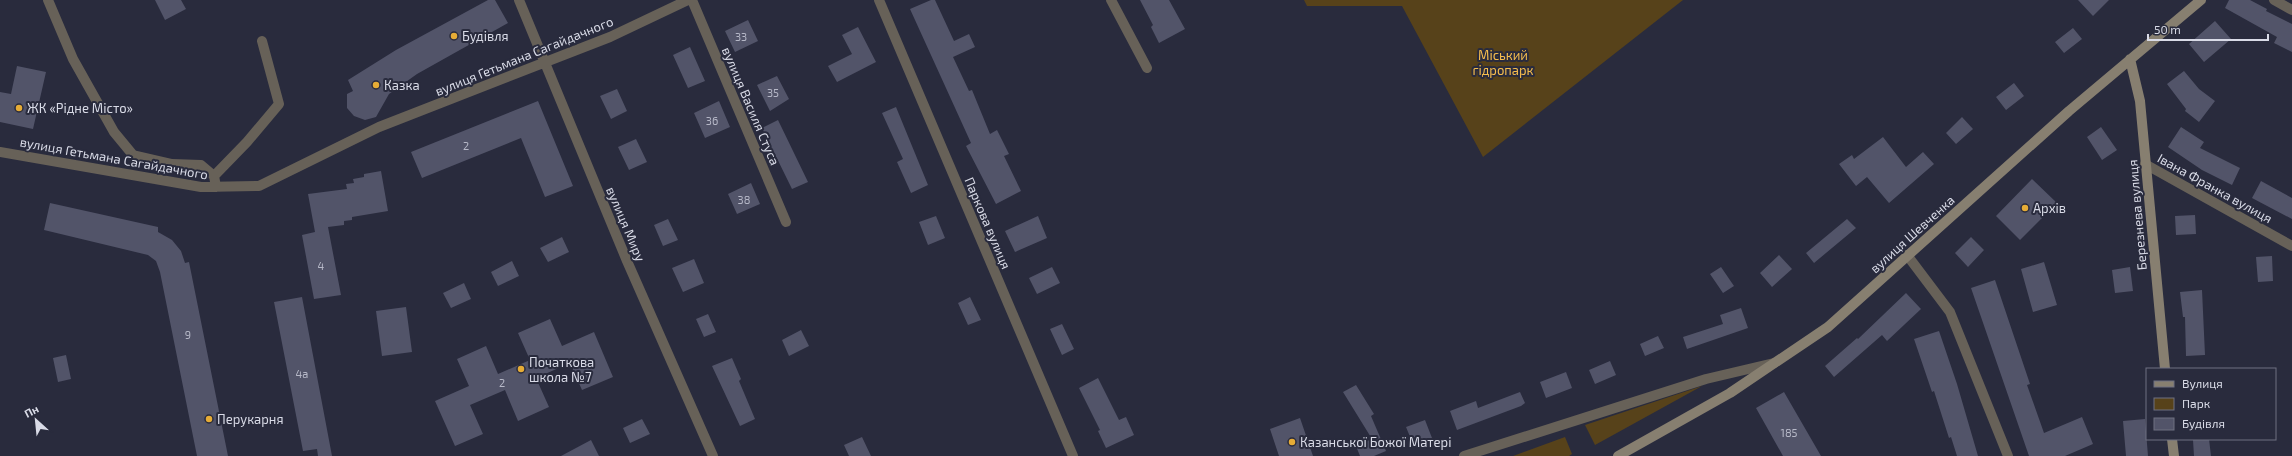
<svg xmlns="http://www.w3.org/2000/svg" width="2292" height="456" font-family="'Exo 2',sans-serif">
  <rect width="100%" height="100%" fill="#292b3d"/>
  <!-- green -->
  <path fill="#57421a" d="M 1304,0 L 1683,0 L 1483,157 L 1402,6 L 1307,6 Z
    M 1702,386 L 1595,445 L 1585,425 Z
    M 1565,437 L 1572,454 L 1569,456 L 1513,456 Z"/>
  <!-- building -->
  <path fill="#525469" d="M 155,0 L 181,0 L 186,9 L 165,20 Z
    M 488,0 L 495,0 L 508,23 L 417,74 L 389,94 L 376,117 L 365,120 L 354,116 L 347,108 L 347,94 L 353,91 L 348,80 L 396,50 Z
    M 931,0 L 935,0 L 954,41 L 969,34 L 975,47 L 953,57 L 969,91 L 972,90 L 990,134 L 997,130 L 1009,154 L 1004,156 L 1021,191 L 996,204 L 966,146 L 971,143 L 910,9 Z
    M 1140,0 L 1169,0 L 1185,29 L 1159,43 L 1151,27 L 1153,25 Z
    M 2078,0 L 2109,0 L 2093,16 Z
    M 2229,0 L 2250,0 L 2267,9 L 2266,11 L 2292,24 L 2292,52 L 2274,43 L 2277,37 L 2225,8 Z
    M 748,20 L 758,41 L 735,52 L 725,31 Z
    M 2215,21 L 2231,39 L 2204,62 L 2189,44 Z
    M 858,27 L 876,62 L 837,82 L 828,66 L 852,54 L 842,35 Z
    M 2073,28 L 2082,39 L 2064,53 L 2055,42 Z
    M 690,47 L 705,81 L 688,88 L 673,55 Z
    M 17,66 L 46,72 L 33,129 L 0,122 L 0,92 L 11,94 Z
    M 2184,71 L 2199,89 L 2215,101 L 2199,122 L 2185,111 L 2186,109 L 2167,84 Z
    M 777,76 L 789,99 L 770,111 L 757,85 Z
    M 2014,83 L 2024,96 L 2006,110 L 1996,97 Z
    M 617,89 L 627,111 L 611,119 L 600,96 Z
    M 538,101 L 573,186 L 545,197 L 521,138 L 422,178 L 411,152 Z
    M 719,101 L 730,127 L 705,138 L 694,113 Z
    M 896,107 L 928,185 L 911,193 L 897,162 L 903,159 L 882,113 Z
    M 1962,117 L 1973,129 L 1956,144 L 1946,133 Z
    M 778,120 L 808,182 L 792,189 L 762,128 Z
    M 2101,127 L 2117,150 L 2102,160 L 2087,137 Z
    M 2181,127 L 2204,142 L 2200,148 L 2240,168 L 2232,185 L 2202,170 L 2168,147 Z
    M 1883,137 L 1906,167 L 1923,152 L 1934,164 L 1889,203 L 1867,177 L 1856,186 L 1839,164 L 1852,155 L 1854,159 Z
    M 636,139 L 647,162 L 629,170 L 618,147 Z
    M 381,171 L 388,211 L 352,217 L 352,220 L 344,221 L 344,225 L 328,227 L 341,295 L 314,299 L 302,235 L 315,232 L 308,194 L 347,189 L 346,184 L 354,183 L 353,179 L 364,177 L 364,174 Z
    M 2032,179 L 2057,203 L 2020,240 L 1996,216 Z
    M 2261,181 L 2292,198 L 2292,219 L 2252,198 Z
    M 751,183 L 760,204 L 737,214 L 728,194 Z
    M 50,203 L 158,227 L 158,232 L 172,240 L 181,251 L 185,263 L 189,262 L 228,456 L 197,456 L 160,272 L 156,261 L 148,255 L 44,230 Z
    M 2195,215 L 2196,234 L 2176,235 L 2175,216 Z
    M 936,216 L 945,238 L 928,245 L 919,222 Z
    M 1038,216 L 1047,238 L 1015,252 L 1005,231 Z
    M 668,219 L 678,240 L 663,246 L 654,225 Z
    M 1847,219 L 1856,228 L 1814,263 L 1806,253 Z
    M 562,237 L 569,252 L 548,262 L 540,248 Z
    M 1971,237 L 1984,250 L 1968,267 L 1955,253 Z
    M 1779,255 L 1792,269 L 1772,287 L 1760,273 Z
    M 2272,256 L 2273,281 L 2258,282 L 2256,257 Z
    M 694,259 L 704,283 L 683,292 L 672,268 Z
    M 512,261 L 519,276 L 498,286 L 491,272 Z
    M 2044,262 L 2057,305 L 2033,312 L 2021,269 Z
    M 1052,267 L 1060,283 L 1037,294 L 1029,278 Z
    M 1721,267 L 1734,286 L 1723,293 L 1710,274 Z
    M 2130,267 L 2133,291 L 2115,293 L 2112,270 Z
    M 1995,280 L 2030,384 L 2027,385 L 2044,433 L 2082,417 L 2093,444 L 2065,456 L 2029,456 L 1971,288 Z
    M 464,283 L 471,299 L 451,308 L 443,293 Z
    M 2202,290 L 2205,355 L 2186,356 L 2185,317 L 2183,317 L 2180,292 Z
    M 1906,293 L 1921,309 L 1887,341 L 1882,335 L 1834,377 L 1825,366 L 1857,338 L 1858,339 Z
    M 302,297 L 332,456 L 318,456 L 317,449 L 303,451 L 274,302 Z
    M 970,297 L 981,320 L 968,325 L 958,303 Z
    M 406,307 L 412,352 L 382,356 L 376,311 Z
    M 1741,308 L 1748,328 L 1687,349 L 1683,337 L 1723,324 L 1720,315 Z
    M 708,314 L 716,332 L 704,337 L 696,319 Z
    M 550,319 L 562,346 L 594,332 L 613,377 L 582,390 L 570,363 L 536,378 L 549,407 L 518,421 L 505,390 L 470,405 L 483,434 L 455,446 L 435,401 L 469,386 L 457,359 L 486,346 L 498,374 L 530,360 L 518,333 Z
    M 1062,324 L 1074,349 L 1062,355 L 1050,329 Z
    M 801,330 L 809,346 L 789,356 L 782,340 Z
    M 1939,331 L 1957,384 L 1978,456 L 1957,456 L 1951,437 L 1949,438 L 1934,391 L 1932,392 L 1914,339 Z
    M 1658,336 L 1664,348 L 1645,356 L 1640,344 Z
    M 66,355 L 71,379 L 58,382 L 53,358 Z
    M 732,358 L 741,379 L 739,381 L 755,419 L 740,426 L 712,366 Z
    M 1610,361 L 1616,375 L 1595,384 L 1589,370 Z
    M 1566,372 L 1572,388 L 1546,398 L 1540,382 Z
    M 1098,378 L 1119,420 L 1126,417 L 1134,435 L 1106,448 L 1098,431 L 1100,430 L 1079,388 Z
    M 1356,385 L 1374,414 L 1371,416 L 1386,451 L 1374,456 L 1360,456 L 1356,446 L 1372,439 L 1343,392 Z
    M 1520,392 L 1525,403 L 1521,406 L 1457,430 L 1450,411 L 1476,401 L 1478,408 Z
    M 1784,392 L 1821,456 L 1783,456 L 1756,408 Z
    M 1300,418 L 1313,456 L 1279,456 L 1270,429 Z
    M 642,419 L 650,434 L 630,443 L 623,428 Z
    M 2145,419 L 2148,456 L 2126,456 L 2123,421 Z
    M 1425,420 L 1432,438 L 1413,444 L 1406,427 Z
    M 862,437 L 871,456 L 849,456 L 844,445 Z
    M 2209,439 L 2211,456 L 2194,456 L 2193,440 Z
    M 591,440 L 599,456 L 561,456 Z"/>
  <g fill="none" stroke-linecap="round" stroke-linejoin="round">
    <!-- street -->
    <path stroke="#676158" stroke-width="10" d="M 48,0 L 73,59 L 114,132 L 133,155 L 172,164 L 201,165 L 214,176 L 216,187
      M 519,0 L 627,261 L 713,456
      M 692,0 L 786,222
      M 879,0 L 1073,456
      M 1111,0 L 1147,68
      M 2274,0 L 2292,10
      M 0,152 L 201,187 L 259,186 L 379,127 L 610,37 L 688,0
      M 2145,164 L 2292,246
      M 214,176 L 247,142 L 279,104 L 262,41
      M 1907,255 L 1950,312 L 2008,456
      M 1464,456 L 1706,379 L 1774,363"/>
    <!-- secondary -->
    <path stroke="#877f70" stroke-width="10" d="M 2130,59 L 2140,101 L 2165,369
      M 2172,439 L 2174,456
      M 1618,456 L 1730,393 L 1828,327 L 2069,111 L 2201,0"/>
  </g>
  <!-- markers -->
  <g fill="#e6ac36" stroke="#292b3d" stroke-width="1.5">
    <circle cx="454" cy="36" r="4"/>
    <circle cx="376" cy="85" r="4"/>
    <circle cx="19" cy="108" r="4"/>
    <circle cx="2025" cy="208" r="4"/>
    <circle cx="521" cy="369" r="4"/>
    <circle cx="209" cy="419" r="4"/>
    <circle cx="1292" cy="442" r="4"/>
  </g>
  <g text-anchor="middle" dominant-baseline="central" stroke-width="4" stroke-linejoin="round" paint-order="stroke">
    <!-- number labels -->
    <g font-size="11" fill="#b7b9c8">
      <text x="741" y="36">33</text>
      <text x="773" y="92">35</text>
      <text x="712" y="120">36</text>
      <text x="466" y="145">2</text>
      <text x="744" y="199">38</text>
      <text x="321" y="265">4</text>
      <text x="188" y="334">9</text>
      <text x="302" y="373">4а</text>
      <text x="502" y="382">2</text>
      <text x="1789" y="432">185</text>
    </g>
    <!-- poi labels -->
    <g font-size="13" fill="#d9dbe7" stroke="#292b3d" text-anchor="start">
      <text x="462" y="36">Будівля</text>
      <text x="384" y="85">Казка</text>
      <text x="27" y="108">ЖК «Рідне Місто»</text>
      <text x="2033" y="208">Архiв</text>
      <text x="529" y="362">Початкова<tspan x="529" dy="15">школа №7</tspan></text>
      <text x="217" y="419">Перукарня</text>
      <text x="1300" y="442">Казанської Божої Матері</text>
    </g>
    <!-- park labels -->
    <g font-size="13" fill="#f7be4e" stroke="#292b3d">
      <text x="1503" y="55">Міський<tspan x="1503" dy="15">гідропарк</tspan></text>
    </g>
    <!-- street labels -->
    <g font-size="13" fill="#d9dbe7" stroke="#292b3d">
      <text transform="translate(524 56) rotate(-22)">вулиця Гетьмана Сагайдачного</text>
      <text transform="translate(751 106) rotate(67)">вулиця Василя Стуса</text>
      <text transform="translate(114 158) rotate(10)">вулиця Гетьмана Сагайдачного</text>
      <text transform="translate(2215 188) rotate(29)">Івана Франка вулиця</text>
      <text transform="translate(2137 215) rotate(-95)">Березнева вулиця</text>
      <text transform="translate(988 223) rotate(67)">Паркова вулиця</text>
      <text transform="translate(626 224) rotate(67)">вулиця Миру</text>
      <text transform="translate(1912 234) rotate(-42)">вулиця Шевченка</text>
    </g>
  </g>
  <!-- legend -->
  <rect x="2146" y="368" width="130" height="72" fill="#292b3d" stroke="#6f7181"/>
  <rect x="2154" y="381" width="20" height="6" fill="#877f70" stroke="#6f7181"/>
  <text x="2182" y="388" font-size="12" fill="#d9dbe7">Вулиця</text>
  <rect x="2154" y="398" width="20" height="12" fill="#57421a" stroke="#6f7181"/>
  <text x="2182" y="408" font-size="12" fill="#d9dbe7">Парк</text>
  <rect x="2154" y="418" width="20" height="12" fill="#525469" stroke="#6f7181"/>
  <text x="2182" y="428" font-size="12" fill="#d9dbe7">Будівля</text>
  <!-- north arrow -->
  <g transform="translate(36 420) rotate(333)" stroke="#292b3d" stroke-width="3" paint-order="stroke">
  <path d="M0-3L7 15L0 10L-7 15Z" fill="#d9dbe7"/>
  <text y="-6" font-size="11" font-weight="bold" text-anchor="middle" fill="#d9dbe7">Пн</text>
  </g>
  <!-- scale -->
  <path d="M2148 34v6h120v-6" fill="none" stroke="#d9dbe7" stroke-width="2"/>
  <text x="2154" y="34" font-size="12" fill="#d9dbe7" stroke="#292b3d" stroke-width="3" paint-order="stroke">50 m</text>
</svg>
